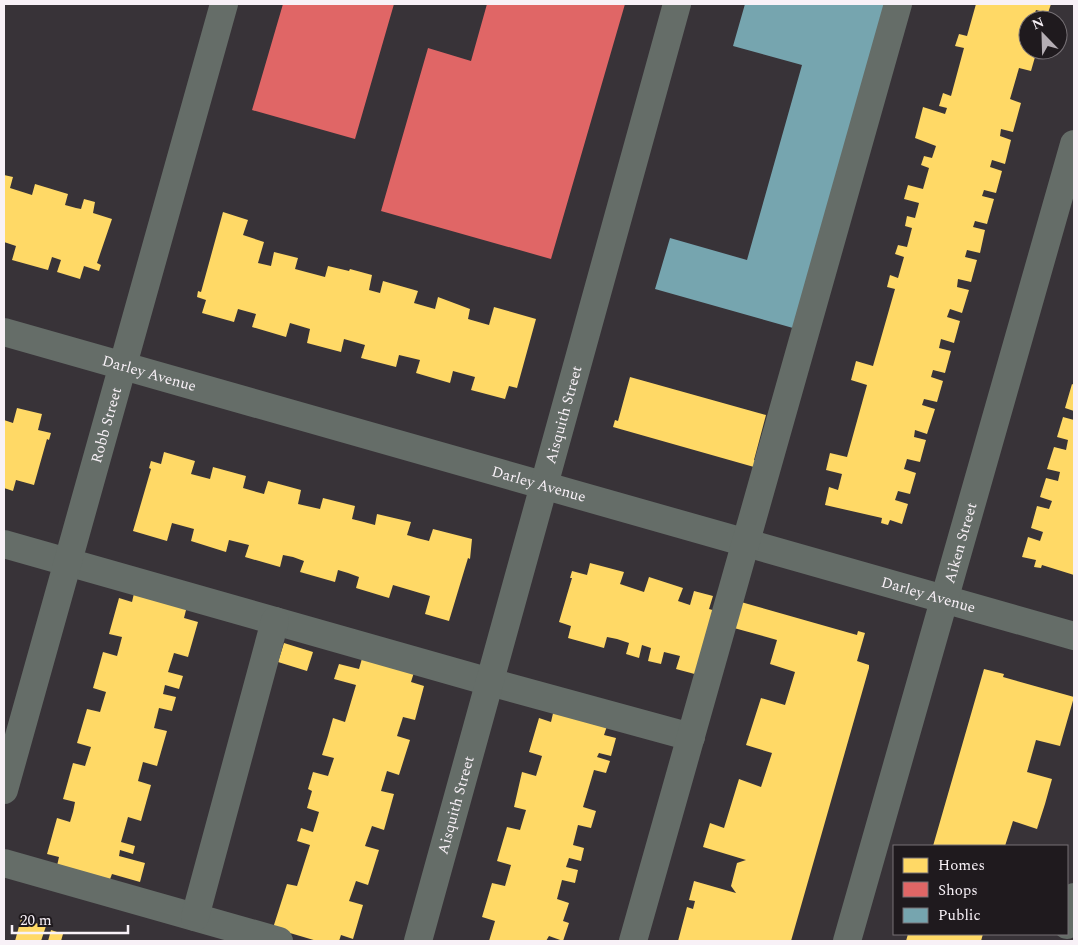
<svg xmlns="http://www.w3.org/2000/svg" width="1078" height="945" font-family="Spectral,serif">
  <rect width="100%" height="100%" fill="#383338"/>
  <!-- homes -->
  <path fill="#ffd966" d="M 976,4 L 1051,4 L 1048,13 L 1036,10 L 1034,16 L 1046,20 L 1028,20 L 1028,38 L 1025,45 L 1028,46 L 1028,50 L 1037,50 L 1031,71 L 1019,68 L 1010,99 L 1021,103 L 1013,132 L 1001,129 L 1000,136 L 1011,140 L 1005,164 L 992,160 L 990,167 L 1002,171 L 996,193 L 984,190 L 982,196 L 994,199 L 987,224 L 975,221 L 973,227 L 985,230 L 980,253 L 967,250 L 965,257 L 977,260 L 971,282 L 958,279 L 957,287 L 969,290 L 962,313 L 950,309 L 947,317 L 960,321 L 954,343 L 941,339 L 939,348 L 951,351 L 945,373 L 933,370 L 931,377 L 943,381 L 937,402 L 924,399 L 922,405 L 935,409 L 927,434 L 915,430 L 914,437 L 926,440 L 920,462 L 907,459 L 904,469 L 916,473 L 910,494 L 898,491 L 895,500 L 908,504 L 902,524 L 890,520 L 888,525 L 881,523 L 882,518 L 825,505 L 829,487 L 838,490 L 842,474 L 826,470 L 830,453 L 847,457 L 867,385 L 851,380 L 856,361 L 873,366 L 895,289 L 887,287 L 890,275 L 898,278 L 904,257 L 895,254 L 898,245 L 907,247 L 912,228 L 905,226 L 907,216 L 915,218 L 919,203 L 904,199 L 908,185 L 923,189 L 929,168 L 921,165 L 924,156 L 932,158 L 936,146 L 915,138 L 923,107 L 945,114 L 947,108 L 939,106 L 943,93 L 951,96 L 964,48 L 955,46 L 959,34 L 967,36 Z
    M 4,175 L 13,177 L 10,188 L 32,195 L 35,184 L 68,194 L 65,205 L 76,208 L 81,209 L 84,199 L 95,202 L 93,213 L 112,219 L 97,263 L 101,265 L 99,271 L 84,266 L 80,279 L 57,272 L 61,260 L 52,257 L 48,270 L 12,260 L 16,246 L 4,242 Z
    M 223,212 L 248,220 L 243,235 L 264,242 L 258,263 L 271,266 L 274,252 L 298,258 L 295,269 L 325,277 L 328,266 L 349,271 L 350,269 L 372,275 L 369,290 L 380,293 L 383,281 L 418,291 L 414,303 L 435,309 L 438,297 L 470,309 L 468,319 L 489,325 L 494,307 L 536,319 L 517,388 L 509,386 L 505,399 L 471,390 L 475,377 L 453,371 L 450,383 L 416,373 L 420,360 L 399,355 L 396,367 L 361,358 L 365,345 L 344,339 L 341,352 L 307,343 L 310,329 L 290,323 L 286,337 L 252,327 L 256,314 L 238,309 L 234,322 L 202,313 L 206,300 L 197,297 L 198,291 L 201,292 Z
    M 630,377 L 766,415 L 754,460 L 756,461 L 754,467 L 613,427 L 615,420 L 618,421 Z
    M 1072,384 L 1074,385 L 1074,411 L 1065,408 Z
    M 17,408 L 42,414 L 38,430 L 51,433 L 49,440 L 47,439 L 34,485 L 16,480 L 13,491 L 4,488 L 4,420 L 13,423 Z
    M 1063,417 L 1074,420 L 1074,575 L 1042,565 L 1041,568 L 1034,567 L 1036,560 L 1022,557 L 1028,537 L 1040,541 L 1043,532 L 1031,528 L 1037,506 L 1049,509 L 1052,501 L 1040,497 L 1046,478 L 1058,481 L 1060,472 L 1047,469 L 1054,447 L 1066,450 L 1068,440 L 1057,437 Z
    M 164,452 L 195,461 L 191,474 L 210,479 L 213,467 L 246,476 L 243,488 L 264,494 L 268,481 L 301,490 L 298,504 L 320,509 L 323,498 L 355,506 L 352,519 L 364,522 L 375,525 L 377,514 L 411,522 L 407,535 L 417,538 L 429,541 L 433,529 L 472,539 L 470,559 L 468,558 L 449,621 L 425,614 L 430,596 L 393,585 L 389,598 L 356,588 L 359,577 L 348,573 L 338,570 L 335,582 L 300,572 L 304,561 L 293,557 L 283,555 L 280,567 L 245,557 L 249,545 L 229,540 L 226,552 L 191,541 L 194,529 L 172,523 L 167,541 L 133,531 L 151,469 L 149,468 L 151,461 L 161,464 Z
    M 590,563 L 624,572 L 620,584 L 644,592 L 649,577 L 683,588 L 678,601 L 690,605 L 694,591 L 713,596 L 709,609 L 723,613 L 702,676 L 676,669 L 680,656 L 664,652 L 661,664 L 648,661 L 651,648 L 642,645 L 639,658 L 626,654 L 629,643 L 617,639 L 607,637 L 604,648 L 568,638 L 571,626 L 559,622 L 572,578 L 570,578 L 572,571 L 587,575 Z
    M 135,589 L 187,606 L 184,618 L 198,622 L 188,657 L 174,653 L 168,672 L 183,676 L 179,689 L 165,685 L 163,694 L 176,697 L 172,711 L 159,708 L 154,728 L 167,731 L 157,766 L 143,762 L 138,781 L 151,785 L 141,821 L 128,817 L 121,842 L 135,846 L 133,854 L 120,850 L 119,856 L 145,863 L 140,882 L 112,874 L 109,882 L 56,870 L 59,857 L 47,854 L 57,818 L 70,822 L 73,812 L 75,802 L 63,799 L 73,763 L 85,766 L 91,747 L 77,743 L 87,709 L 100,712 L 106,692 L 93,688 L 103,652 L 117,656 L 122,637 L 109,634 L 119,598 L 132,602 Z
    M 741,602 L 857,635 L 858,631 L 865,633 L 857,661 L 869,665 L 869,668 L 791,941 L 678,941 L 687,907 L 693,909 L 695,901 L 689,900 L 694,881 L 736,893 L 731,886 L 737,863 L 746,860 L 703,847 L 710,823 L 724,828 L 739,779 L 761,787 L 772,753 L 746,745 L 761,698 L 785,705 L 795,672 L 770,664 L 777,640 L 734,628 Z
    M 284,643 L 313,652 L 307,671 L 278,662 Z
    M 363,655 L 415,669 L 411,682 L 424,686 L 415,720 L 403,717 L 397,736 L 410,740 L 399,775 L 387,771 L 381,791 L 394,794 L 384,830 L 372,826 L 365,846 L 379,850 L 368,885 L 356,881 L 349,901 L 363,905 L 353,939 L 341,935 L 339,941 L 317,941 L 273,928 L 287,884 L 297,886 L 310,845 L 297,841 L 301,828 L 313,832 L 319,812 L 307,808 L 312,791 L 308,789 L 313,772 L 328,776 L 334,758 L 322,755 L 328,736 L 333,718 L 345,722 L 356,685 L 334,679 L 339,664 L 359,669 Z
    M 984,669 L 1004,674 L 1003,677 L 1074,697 L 1060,746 L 1036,740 L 1027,772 L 1052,779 L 1045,804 L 1037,829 L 1013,821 L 1005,846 L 933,846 Z
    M 554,709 L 607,726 L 604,735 L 616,738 L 611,756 L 599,753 L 597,757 L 610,761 L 606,773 L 594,770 L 583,807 L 596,811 L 591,828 L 578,825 L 573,845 L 584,848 L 581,861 L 569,858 L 566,867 L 578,870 L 575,883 L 562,880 L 557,899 L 569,903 L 563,921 L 569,923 L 563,941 L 549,936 L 546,941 L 489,941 L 495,921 L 482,917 L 492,883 L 505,886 L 511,865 L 497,861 L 507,827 L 520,830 L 526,810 L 514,807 L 522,772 L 536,776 L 542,756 L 529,752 L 539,718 L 551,722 Z
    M 21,919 L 46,926 L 41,941 L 15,941 Z
    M 51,930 L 63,934 L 61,941 L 48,941 Z
    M 908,934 L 983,934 L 981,941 L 906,941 Z"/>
  <!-- shops -->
  <path fill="#e06666" d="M 283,4 L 394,4 L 355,139 L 252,110 Z
    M 487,4 L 625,4 L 551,259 L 381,211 L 428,48 L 471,61 Z"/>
  <!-- public -->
  <path fill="#76a5af" d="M 745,4 L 886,4 L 793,328 L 655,289 L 670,238 L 747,260 L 802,65 L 733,46 Z"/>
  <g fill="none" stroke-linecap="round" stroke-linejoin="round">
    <!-- minor -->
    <g stroke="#656d68" stroke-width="28">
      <path id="s1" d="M 4,332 L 1074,636"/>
      <path d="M 4,544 L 490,682 L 691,737"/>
      <path id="s2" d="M 4,790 L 224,4"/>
      <path d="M 4,863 L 279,941"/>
      <path d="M 195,917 L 275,621"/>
      <path d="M 1067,925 L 1074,897"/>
      <path id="s3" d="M 418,941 L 677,4"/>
      <path d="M 633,941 L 898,4"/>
      <path id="s4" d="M 847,941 L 1074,144"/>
    </g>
  </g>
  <g text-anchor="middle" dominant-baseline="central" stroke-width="5" stroke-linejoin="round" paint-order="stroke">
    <!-- street labels -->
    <g font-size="15" fill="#f8f1f7" stroke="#1f1a1e">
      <text stroke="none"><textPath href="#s1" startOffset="151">Darley Avenue</textPath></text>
      <text stroke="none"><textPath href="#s3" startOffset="546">Aisquith Street</textPath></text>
      <text stroke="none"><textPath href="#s2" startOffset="379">Robb Street</textPath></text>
      <text stroke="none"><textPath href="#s1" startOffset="556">Darley Avenue</textPath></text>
      <text stroke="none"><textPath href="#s4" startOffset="414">Aiken Street</textPath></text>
      <text stroke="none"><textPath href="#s1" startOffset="961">Darley Avenue</textPath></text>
      <text stroke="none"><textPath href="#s3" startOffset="141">Aisquith Street</textPath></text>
    </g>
  </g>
  <!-- border -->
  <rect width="1078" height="945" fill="none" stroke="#f8f1f7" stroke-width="10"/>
  <!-- legend -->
  <rect x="893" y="845" width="175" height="90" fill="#1f1a1e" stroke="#767075"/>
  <rect x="903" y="858" width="25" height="15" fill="#ffd966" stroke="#767075"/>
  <text x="938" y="870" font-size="15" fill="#f8f1f7">Homes</text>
  <rect x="903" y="882" width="25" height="15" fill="#e06666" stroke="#767075"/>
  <text x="938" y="895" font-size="15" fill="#f8f1f7">Shops</text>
  <rect x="903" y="908" width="25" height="15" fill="#76a5af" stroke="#767075"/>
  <text x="938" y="920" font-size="15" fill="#f8f1f7">Public</text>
  <!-- north arrow -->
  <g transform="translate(1043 35) rotate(337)"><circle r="24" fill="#1f1a1e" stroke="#767075"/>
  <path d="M0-4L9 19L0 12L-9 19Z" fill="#b5aeb4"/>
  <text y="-8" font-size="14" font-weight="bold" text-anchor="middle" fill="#f8f1f7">N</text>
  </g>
  <!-- scale -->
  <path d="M12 925v8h116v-8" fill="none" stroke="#f8f1f7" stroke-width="2.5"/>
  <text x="20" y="925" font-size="15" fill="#f8f1f7" stroke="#1f1a1e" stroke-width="4" paint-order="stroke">20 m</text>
</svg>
